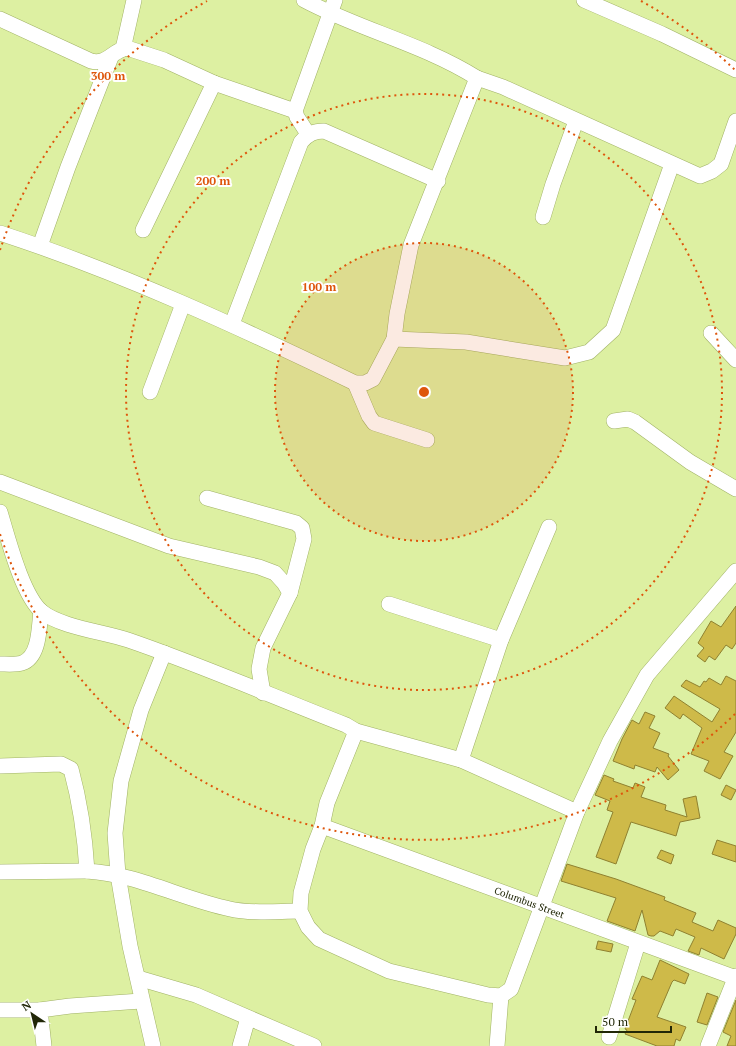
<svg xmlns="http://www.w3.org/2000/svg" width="736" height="1046" font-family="'PT Serif',serif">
  <rect width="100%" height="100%" fill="#ddf0a2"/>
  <!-- building -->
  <path fill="#ceba49" stroke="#8f8130" d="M 736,606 L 736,643 L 732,649 L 726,645 L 715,660 L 709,656 L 705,662 L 697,656 L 704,648 L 698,643 L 711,621 L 721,627 Z
    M 726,676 L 736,681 L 736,732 L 724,752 L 733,756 L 720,779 L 704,771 L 709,761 L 691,754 L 702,728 L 683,714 L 680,719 L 665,708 L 674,696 L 712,722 L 720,709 L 681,686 L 686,680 L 700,687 L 704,681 L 706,682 L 709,678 L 721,685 Z
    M 645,712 L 655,716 L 649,728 L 660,733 L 653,748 L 669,754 L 668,756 L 679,770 L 668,780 L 657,767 L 655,772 L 635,765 L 634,769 L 613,761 L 622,739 L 632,720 L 639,724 Z
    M 604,775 L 614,779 L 613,781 L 633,788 L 635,783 L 645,787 L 641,797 L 666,805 L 665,810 L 687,817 L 683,799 L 696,796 L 700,818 L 680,822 L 676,836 L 631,822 L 616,864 L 596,857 L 613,812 L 607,810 L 610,801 L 595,795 Z
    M 726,785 L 736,790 L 731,800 L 721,795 Z
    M 717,840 L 736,846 L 736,862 L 712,854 Z
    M 661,850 L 674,855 L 671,864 L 657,858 Z
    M 567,864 L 616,879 L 665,897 L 664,900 L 696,913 L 692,922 L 713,931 L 718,920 L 736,928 L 736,934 L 724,959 L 701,948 L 699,955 L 688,951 L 695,937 L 676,929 L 673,936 L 660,931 L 654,936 L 651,936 L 648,935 L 642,910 L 635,931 L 607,921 L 616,898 L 561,881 Z
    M 598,941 L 613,944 L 611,952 L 596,949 Z
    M 660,960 L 689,974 L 685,984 L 674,980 L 672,982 L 657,1017 L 686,1027 L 680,1041 L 676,1039 L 674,1046 L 657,1046 L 625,1034 L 627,1030 L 625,1029 L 636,1000 L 632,999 L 642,976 L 652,980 Z
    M 707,993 L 718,997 L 707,1025 L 697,1022 Z
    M 736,1000 L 736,1046 L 727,1046 L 731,1036 L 723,1032 Z"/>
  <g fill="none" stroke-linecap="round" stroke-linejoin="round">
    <!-- minor casing -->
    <g stroke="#a1b266" stroke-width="16">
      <g id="minor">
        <path d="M 304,0 C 360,30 423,44 477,78"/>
        <path d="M 584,0 L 662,34 L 736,70"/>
        <path d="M 0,19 L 91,61 C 107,65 113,50 127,48 L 164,60 L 214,83 L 295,111"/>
        <path d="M 123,49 L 134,0"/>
        <path d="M 308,134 L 297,117 L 295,111 L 335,0"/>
        <path d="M 543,217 L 553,184 L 576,121"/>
        <path d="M 143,230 L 214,83"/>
        <path d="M 0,233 C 122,273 239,327 355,383 L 365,383 L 373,379 L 394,339 L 397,314 L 411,245 L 477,78 L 503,87 L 700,176 L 712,171 L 721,164 L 736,121"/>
        <path d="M 40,246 L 68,167 L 111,57"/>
        <path d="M 232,324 L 301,142 C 308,134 314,131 324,131 L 438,181"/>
        <path d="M 711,333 L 736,360"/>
        <path d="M 394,339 L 466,342 L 565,358 L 589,352 L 613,330 L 672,164"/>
        <path d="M 355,383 L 369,416 L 374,423 L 427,440"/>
        <path d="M 150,392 L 183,304"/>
        <path d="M 614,421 L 628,419 L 635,422 L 690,462 L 736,489"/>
        <path d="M 0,482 L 169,546 L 259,567 L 275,573 L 284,583 L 290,593"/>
        <path d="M 207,498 L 296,523 L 302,528 L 304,539 L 290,593 L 263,648 L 259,669 L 263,693"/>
        <path d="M 0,512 C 8,538 22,595 42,612 C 61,627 104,632 128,640 C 201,665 274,697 346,725 L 356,731 L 461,760 L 577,812"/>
        <path d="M 389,604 L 501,640"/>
        <path d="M 0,664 C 6,664 16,665 22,663 C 40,657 39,626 41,611"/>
        <path d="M 356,731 L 327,803 L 322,826 L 313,849 L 301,893 L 300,911 L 308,927 L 319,939 L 389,971 L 488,995 L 501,996 L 511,989 L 577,812 L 610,741 L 647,675 L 736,571"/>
        <path d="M 461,760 L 501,640 L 549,527"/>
        <path d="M 0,766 L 61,764 L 71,769 C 80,802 85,836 87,871 C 137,874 182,899 230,909 C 252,914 278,911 300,911"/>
        <path id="s1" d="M 322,826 L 736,978"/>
        <path d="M 0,872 L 87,871"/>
        <path d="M 138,978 L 196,995 L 314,1046"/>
        <path d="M 0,1010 L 40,1010"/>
        <path d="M 609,1037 L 638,943"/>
        <path d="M 44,1046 L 40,1010 L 70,1006 L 141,1001"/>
        <path d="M 153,1046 L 130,946 L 118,875 L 115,833 L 121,781 L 141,710 L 164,653"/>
        <path d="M 240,1046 L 248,1018"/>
        <path d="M 497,1046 L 501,996"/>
        <path d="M 708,1046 L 736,976"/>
      </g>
    </g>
    <!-- minor -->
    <use href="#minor" stroke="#fff" stroke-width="15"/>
  </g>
  <!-- distance rings -->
  <circle cx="424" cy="392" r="149" fill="#de560c" fill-opacity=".12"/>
  <g fill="none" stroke="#de560c" stroke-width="2" stroke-dasharray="2 4">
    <circle cx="424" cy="392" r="149"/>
    <circle cx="424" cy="392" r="298"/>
    <path d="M735 714A447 447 0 0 1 0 534M0 250A447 447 0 0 1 207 1M641 1A447 447 0 0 1 735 70"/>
  </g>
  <g text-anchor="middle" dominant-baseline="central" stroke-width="4" stroke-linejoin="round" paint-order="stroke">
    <!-- street labels -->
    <g font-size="10" fill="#212707" stroke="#fff">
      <text stroke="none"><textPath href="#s1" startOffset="221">Columbus Street</textPath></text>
    </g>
  </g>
  <circle cx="424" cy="392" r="6" fill="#de560c" stroke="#fff" stroke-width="2"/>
  <g font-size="12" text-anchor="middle" font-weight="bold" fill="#de560c" stroke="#fff" stroke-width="4" stroke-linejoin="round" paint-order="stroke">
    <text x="108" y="80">300 m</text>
    <text x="213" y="185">200 m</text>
    <text x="319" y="291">100 m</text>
  </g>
  <!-- north arrow -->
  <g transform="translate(32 1014) rotate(325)" stroke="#ffffff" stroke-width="3" paint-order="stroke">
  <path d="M0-3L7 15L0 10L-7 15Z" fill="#212707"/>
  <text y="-6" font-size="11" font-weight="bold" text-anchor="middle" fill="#212707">N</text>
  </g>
  <!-- scale -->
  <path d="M596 1026v6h75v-6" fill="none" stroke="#212707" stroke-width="2"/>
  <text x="602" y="1026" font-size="12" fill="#212707" stroke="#ffffff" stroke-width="3" paint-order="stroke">50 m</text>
</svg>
